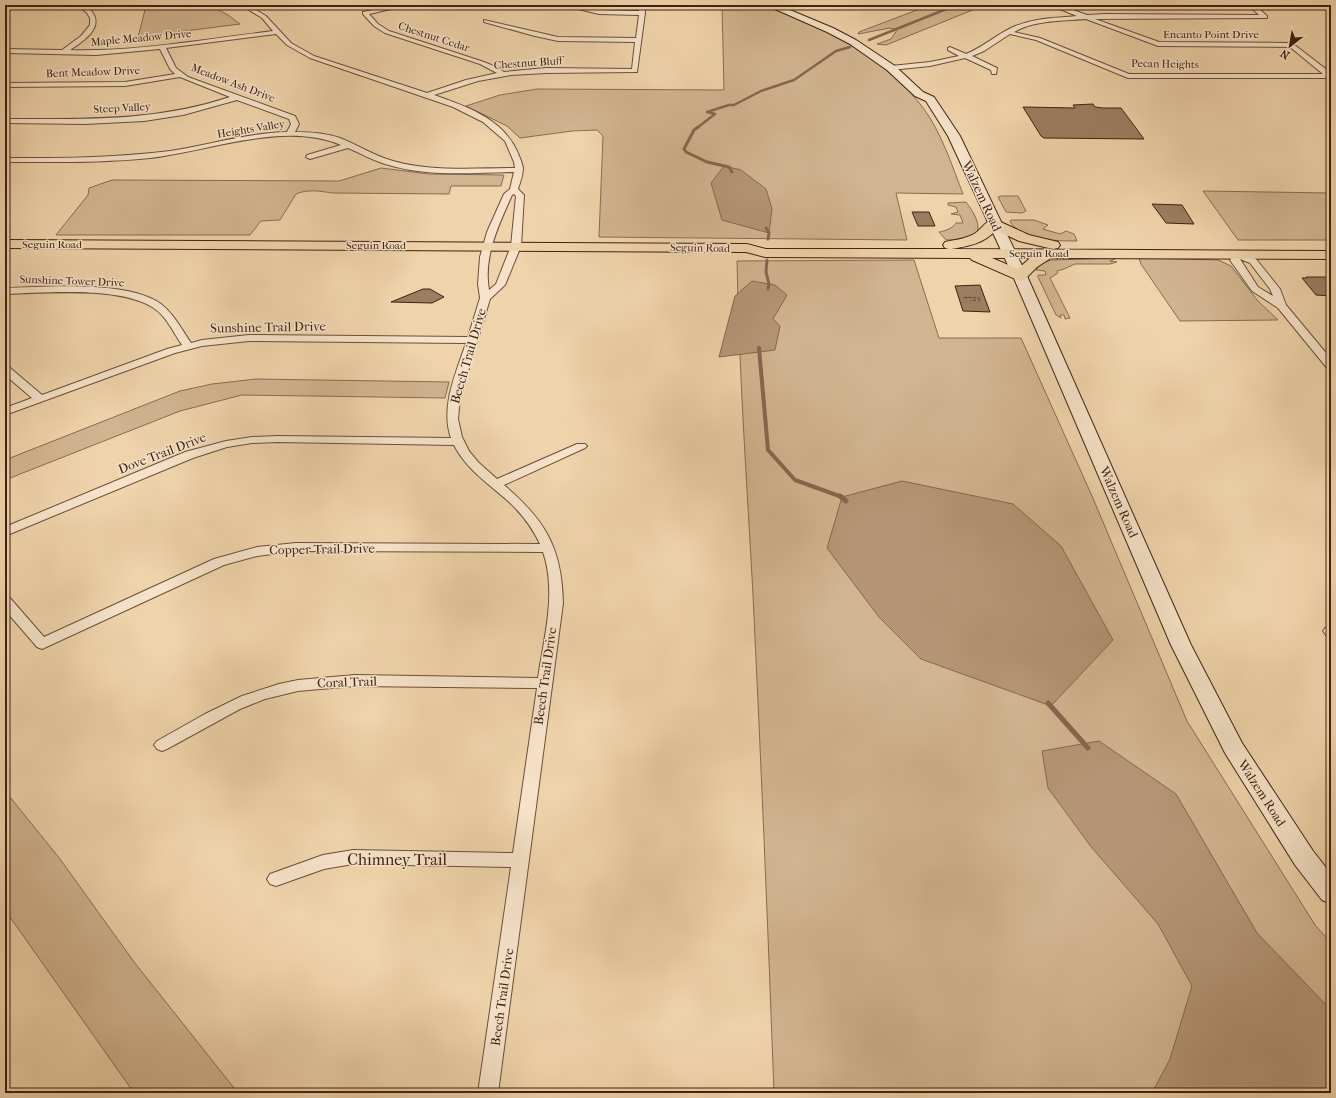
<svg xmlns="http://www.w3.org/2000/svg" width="1336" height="1098" font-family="'IM FELL French Canon',serif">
  <rect width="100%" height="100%" fill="#efd3aa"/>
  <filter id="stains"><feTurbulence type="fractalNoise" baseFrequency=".005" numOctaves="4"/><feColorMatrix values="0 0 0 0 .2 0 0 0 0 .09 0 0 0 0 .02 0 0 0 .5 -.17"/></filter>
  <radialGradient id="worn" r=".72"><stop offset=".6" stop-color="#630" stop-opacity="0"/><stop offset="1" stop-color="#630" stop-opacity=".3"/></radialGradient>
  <!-- green -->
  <path fill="#d1b590" stroke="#896b51" d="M 187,5 L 209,5 L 228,15 L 240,24 L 138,37 L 145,10 Z
    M 722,5 C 734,5 749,3 761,6 C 819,20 899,67 930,118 C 944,141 953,168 963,194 L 896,193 L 907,240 L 599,237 L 603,136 L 597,130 L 572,131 L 520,138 L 507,126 L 466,106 L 500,95 L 537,89 L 724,90 Z
    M 930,5 L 985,5 L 886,45 L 877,44 L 891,39 L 897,30 L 890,28 L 858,34 L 859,32 Z
    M 381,168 L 429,174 L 504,175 L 501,186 L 451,186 L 449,194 L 332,193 C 320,191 307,189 296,194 L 280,220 L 261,221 L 250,235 L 56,235 L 88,195 L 89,188 L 112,180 L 339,181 Z
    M 1203,191 L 1331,193 L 1331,240 L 1238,240 Z
    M 1001,196 L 1018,196 L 1026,211 L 1022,213 L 1006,212 L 998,197 Z
    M 966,202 C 972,210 981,223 977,233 L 964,239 L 946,240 L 939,232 C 946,231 953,228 956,223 L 963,223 L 960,215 L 951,214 L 958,212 L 956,207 L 948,205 L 948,203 Z
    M 1012,220 L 1034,220 L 1048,225 L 1043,229 L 1060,234 L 1066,231 L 1074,234 L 1077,241 C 1058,241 1019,241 1010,221 Z
    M 1113,258 L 1115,259 L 1110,261 L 1117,262 L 1110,264 L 1075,264 L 1064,269 L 1057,271 L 1058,273 L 1050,278 L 1070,318 L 1065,319 L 1064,315 L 1060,315 L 1061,318 L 1056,315 L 1038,277 L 1038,275 L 1046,275 L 1045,271 L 1036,270 C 1040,264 1046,261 1053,260 Z
    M 1139,258 L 1218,260 L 1231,266 L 1258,301 L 1278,320 L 1180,321 L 1141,264 Z
    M 914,260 L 939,338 L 1021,338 L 1092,496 L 1187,721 L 1315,925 L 1331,943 L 1331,1093 L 774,1093 C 768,927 761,761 753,595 C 747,484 739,372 737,261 Z
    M 256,379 L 449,382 L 445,398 L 242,395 L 180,411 L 5,480 L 5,460 L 180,391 L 212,384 Z
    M 5,791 L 60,859 L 134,962 L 238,1093 L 134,1093 L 5,910 Z"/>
  <!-- water -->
  <path fill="#b49676" stroke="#86674e" d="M 724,166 L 741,170 L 766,189 L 772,209 L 769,233 L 722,220 L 711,183 Z
    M 752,281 L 775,285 L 787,295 L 773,319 L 780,326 L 775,350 L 719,357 L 735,296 Z
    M 902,481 L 1013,504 L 1061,546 L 1113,640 L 1051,706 L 921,659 L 879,617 L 827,548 L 842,497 Z
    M 1099,741 L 1176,794 L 1257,933 L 1331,1010 L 1331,1087 L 1322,1093 L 1152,1093 L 1170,1059 L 1192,986 L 1158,924 L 1092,848 L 1048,788 L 1042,751 Z"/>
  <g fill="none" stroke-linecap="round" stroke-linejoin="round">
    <!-- stream-far3 -->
    <path stroke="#86674e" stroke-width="2.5" d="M 869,40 L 949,8 L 953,5
      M 697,128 L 715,114 L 707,112 L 729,105 L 734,105 L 761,91 L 794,80 L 836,51 L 850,47"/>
    <!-- stream-far2 -->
    <path stroke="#86674e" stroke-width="3" d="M 698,127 L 694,130 L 684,149 L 686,152 L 707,162 L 729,167 L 732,172
      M 766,228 L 769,233 L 768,239
      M 767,260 L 766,272 L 769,284 L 768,289"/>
    <!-- stream-far1 -->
    <path stroke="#86674e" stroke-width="4" d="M 759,348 L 768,450 L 795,480 L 842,497"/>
    <!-- stream -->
    <path stroke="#86674e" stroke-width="5" d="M 840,496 L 846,501
      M 1048,703 L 1088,748"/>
  </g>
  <!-- building -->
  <path fill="#9b7e61" stroke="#412112" d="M 1093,104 L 1095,107 L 1103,108 L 1121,108 L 1144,139 L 1044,138 L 1041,136 L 1023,107 L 1075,108 L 1073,105 Z
    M 1152,204 L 1182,205 L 1194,224 L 1166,223 Z
    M 912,212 L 929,212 L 935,226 L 918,226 Z
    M 1306,277 L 1331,277 L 1331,296 L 1316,295 L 1302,278 L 1307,278 Z
    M 980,285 L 990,312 L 963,311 L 955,286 Z
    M 423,289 L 430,289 L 444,297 L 432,303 L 391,302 Z"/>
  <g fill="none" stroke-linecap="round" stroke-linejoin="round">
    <!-- street casing -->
    <g stroke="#6c4e38" stroke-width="2">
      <path id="street" d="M 77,5 C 84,5 89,7 93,13 C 103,29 82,42 70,50 C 138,52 206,39 273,31 L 262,18 L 241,5 L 248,5 L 266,16 L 291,43 L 314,56 L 427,93 L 466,80 L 497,73 L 480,64 L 385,33 L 374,26 L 363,14 L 363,12 L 397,5 L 409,5 L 369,14 L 378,24 L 389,31 L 484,62 L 496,67 L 504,72 L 546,68 L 632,69 L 635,42 L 558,41 L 535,36 L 484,22 L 484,20 L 558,37 L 636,38 L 639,15 L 599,14 L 562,5 L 574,5 L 599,10 L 639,11 L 638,5 L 644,5 L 645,13 L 637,72 L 546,73 L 511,75 L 478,81 L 434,95 C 465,106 502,118 517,151 C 519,156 522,162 523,168 C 523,175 520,183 518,189 L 524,195 L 521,246 L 505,285 L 490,299 L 460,398 L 458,419 L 462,437 L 469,451 L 478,462 L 497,479 L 577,444 L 585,444 L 587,446 L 585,448 L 504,485 C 545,520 562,548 563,603 L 498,1093 L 478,1093 L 511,867 L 353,864 L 324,869 L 276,886 L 270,884 L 267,879 L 270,874 L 323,855 L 353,850 L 513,853 L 537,688 L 355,686 L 298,691 L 265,699 L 240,709 L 167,749 L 162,751 L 157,749 L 154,745 L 157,741 L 205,714 L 242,696 L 279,684 L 298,680 L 355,675 L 538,678 C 544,637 557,592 543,552 L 296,551 L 257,556 L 224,565 L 42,649 L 37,647 L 5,610 L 5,597 L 10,598 L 44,637 L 214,559 L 257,547 L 296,543 L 540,544 C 532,527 522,514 508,501 C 489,484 466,469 454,445 L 277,442 L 252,443 L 227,447 L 193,458 L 5,536 L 5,527 L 185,452 L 226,441 L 252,437 L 277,436 L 451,438 C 440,407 456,373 466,343 L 249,341 L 202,346 L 175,353 L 5,415 L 5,408 L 32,398 L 5,375 L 5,366 L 9,367 L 42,395 L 167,349 L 182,345 C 173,332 166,315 152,307 C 117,286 45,293 5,294 L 5,288 C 46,287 128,280 161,304 C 174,314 182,330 191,343 L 202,340 L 249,335 L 468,337 L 480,298 L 478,284 L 480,257 L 487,232 L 504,194 L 510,189 L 514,172 C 471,173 426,177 385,164 C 372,160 360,153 348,148 L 310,159 L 306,157 L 307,155 L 341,145 C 283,121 210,151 150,158 C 102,163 53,162 5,162 L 5,158 C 60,158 115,158 170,151 C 209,145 247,133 287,132 L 291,124 L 289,119 L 237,100 L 183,115 L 144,121 L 85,124 L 5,123 L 5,119 C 83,119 155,122 230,97 L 180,77 L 125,86 L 5,87 L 5,83 L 125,82 L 175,74 L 170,69 L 160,49 L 96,55 L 5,53 L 5,49 L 62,50 L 81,36 L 90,25 L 90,18 L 87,13 ZM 276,34 L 287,45 L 310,58 L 453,107 L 483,122 L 505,141 L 514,162 L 515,168 C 475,168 432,172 393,161 C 374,156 358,145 340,138 C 326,133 310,132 295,132 L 299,124 L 295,116 L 188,77 L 176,68 L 166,48 ZM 514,194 L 516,196 L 511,246 L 496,284 L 489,290 C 483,256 499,225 512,195 Z
        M 784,5 L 796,5 L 793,7 L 784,7 Z
        M 1050,5 L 1059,5 L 1087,15 L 1105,14 L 1259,15 L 1248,5 L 1255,5 L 1267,16 L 1267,18 L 1095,19 L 1159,42 L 1292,43 L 1331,73 L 1331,78 L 1128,78 L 1036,40 L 1010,34 L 984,51 L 972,56 L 997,68 L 996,74 L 992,74 L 991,70 L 965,58 L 930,66 L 891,70 L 888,68 L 891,66 L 930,62 L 959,56 L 948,50 L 948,48 L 950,47 L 966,54 C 983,47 996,35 1013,27 C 1033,18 1056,18 1077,16 ZM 1086,19 L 1158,46 L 1290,47 L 1323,74 L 1129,74 L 1040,38 L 1014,32 C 1035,20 1062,21 1086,19 Z
        M 1321,5 L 1331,5 L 1331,9 L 1322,6 Z
        M 1238,252 L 1256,259 L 1280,289 L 1286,305 L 1331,359 L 1331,369 L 1327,368 L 1278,308 L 1252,291 L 1230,260 L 1235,253 ZM 1240,259 L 1250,263 L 1270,289 L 1273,296 L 1258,287 Z
        M 1330,626 L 1331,627 L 1331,637 L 1326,635 L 1323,631 L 1325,628 Z"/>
    </g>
    <!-- secondary casing -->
    <g stroke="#412112" stroke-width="2">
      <path id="secondary" d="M 766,5 L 778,5 L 833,28 L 856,40 L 895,66 L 923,92 L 934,97 L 960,136 L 1027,276 L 1191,645 L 1242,743 L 1313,851 L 1331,874 L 1331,904 L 1322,900 L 1295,865 L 1225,753 L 1171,645 L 1013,276 L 948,136 L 926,101 L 915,96 L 887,70 L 850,44 L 827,32 Z"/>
    </g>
    <!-- primary casing -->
    <g stroke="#412112" stroke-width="2">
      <path id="primary" d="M 994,219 L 1029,235 L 1058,242 L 1060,245 L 1058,248 L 1053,249 L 1019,241 L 996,230 C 983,244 969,246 951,249 L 1331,251 L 1331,259 L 1051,258 L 1037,267 L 1025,279 L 1020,281 L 972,260 L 970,258 L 765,257 L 746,252 L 5,248 L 5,240 L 747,244 L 766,249 L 949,249 L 945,248 L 943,245 L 945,242 C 954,240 965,239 974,234 C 981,230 985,221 994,219 ZM 992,258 L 1030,258 L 1018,269 Z"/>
    </g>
    <!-- street -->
    <use href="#street" fill="#f5e2c8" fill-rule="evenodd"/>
    <!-- secondary -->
    <use href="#secondary" fill="#f5e2c8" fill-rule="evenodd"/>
    <!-- primary -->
    <use href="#primary" fill="#efd3aa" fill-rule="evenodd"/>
  </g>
  <g text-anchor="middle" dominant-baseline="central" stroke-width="3" stroke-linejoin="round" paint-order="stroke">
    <!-- far-number labels -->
    <g font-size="9" fill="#583826">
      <text x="972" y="298">7725</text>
    </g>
    <!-- far-street labels -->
    <g font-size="11" fill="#412112" stroke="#f5e2c8">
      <text x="1211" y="34">Encanto Point Drive</text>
      <text transform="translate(434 37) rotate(18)">Chestnut Cedar</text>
      <text transform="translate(141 38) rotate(-5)">Maple Meadow Drive</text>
      <text transform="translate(528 63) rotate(-4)">Chestnut Bluff</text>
      <text transform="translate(1165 64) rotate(1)">Pecan Heights</text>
      <text transform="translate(93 72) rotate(-2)">Bent Meadow Drive</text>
      <text transform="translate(233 83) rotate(21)">Meadow Ash Drive</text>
      <text transform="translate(122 108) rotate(-3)">Steep Valley</text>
      <text transform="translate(251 129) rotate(-9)">Heights Valley</text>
      <text x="52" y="244">Seguin Road</text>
      <text x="376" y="245">Seguin Road</text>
      <text transform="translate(700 248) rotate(1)">Seguin Road</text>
      <text x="1039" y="253">Seguin Road</text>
      <text transform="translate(72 281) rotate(2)">Sunshine Tower Drive</text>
    </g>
    <!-- street labels -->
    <g font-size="13" fill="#412112" stroke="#f5e2c8">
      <text transform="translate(982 196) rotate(65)">Walzem Road</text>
      <text transform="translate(268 327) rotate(-1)">Sunshine Trail Drive</text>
      <text transform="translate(468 356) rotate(-74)">Beech Trail Drive</text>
      <text transform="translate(162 453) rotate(-21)">Dove Trail Drive</text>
      <text transform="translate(1119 502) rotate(66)">Walzem Road</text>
      <text transform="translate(322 549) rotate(-1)">Copper Trail Drive</text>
      <text transform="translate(545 676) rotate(-82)">Beech Trail Drive</text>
      <text transform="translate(347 682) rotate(-2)">Coral Trail</text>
      <text transform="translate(1262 793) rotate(57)">Walzem Road</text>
      <text transform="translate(502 997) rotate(-82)">Beech Trail Drive</text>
    </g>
    <!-- near-street labels -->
    <g font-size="16" fill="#412112" stroke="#f5e2c8">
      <text x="397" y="859">Chimney Trail</text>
    </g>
  </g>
  <!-- margin -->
  <rect width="1336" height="1098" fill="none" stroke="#efd3aa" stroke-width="20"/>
  <rect x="6" y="6" width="1324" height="1086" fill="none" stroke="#412112" stroke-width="2"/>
  <rect x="10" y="10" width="1316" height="1078" fill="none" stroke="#412112"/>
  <!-- north arrow -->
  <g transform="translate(1290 46) rotate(211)" stroke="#f5e2c8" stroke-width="3" paint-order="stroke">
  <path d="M0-3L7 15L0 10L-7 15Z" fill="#412112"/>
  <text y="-6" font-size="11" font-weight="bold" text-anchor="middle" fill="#412112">N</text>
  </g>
  <rect width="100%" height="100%" filter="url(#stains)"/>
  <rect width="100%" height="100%" fill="url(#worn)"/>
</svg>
